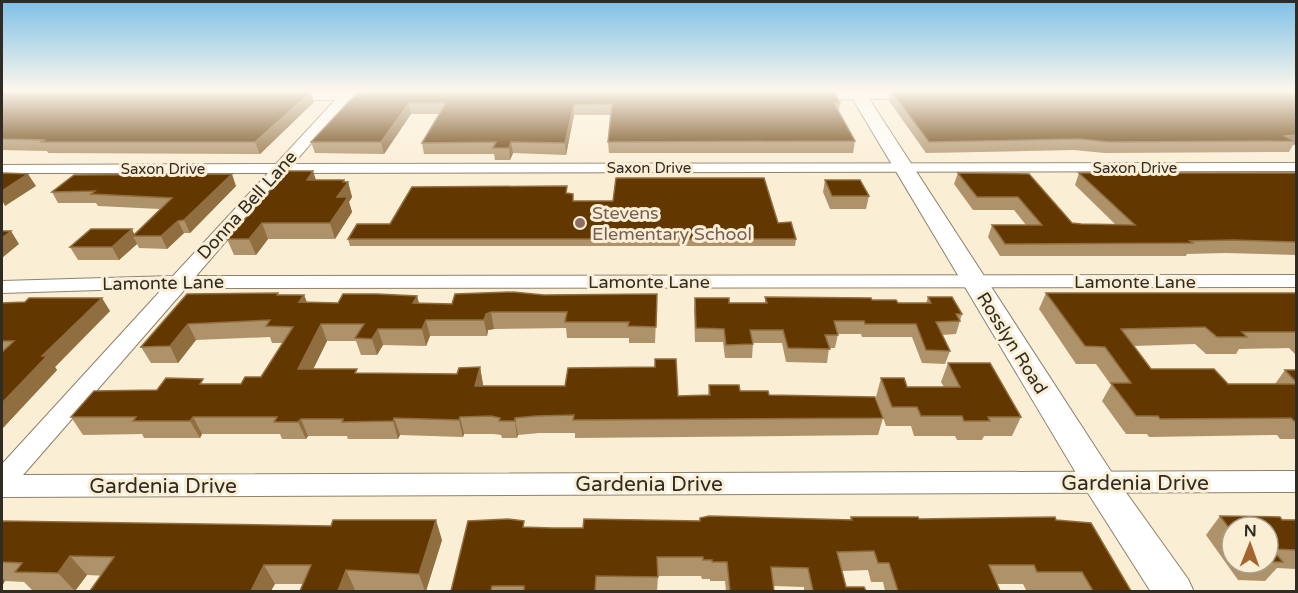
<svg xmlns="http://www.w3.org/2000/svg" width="1298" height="593" font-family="'Varela Round',sans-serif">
  <rect width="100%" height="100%" fill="#faeed5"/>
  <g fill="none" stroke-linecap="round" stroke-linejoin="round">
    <!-- minor casing -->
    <g stroke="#8d826c" stroke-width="2">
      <path id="minor" d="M 356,91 L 381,92 L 387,96 L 381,100 L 349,100 L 293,164 L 1296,163 L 1296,171 L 285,173 L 196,276 L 1296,275 L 1296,287 L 186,288 L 23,475 L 1296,471 L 1296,492 L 2,497 L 2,464 L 163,288 L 2,293 L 2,281 L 173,276 L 268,173 L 2,173 L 2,165 L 276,164 L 335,100 L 288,100 L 282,96 L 284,93 Z
        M 915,91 L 919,92 L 919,98 L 810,100 L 804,96 L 810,92 Z"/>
    </g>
    <!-- tertiary casing -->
    <g stroke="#8d826c" stroke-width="2">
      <path id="tertiary" d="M 848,91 L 864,91 L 1112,473 L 1188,579 L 1194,592 L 1151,592 L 1088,493 Z"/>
    </g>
    <!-- minor -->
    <use href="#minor" fill="#fff" fill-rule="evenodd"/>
    <!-- tertiary -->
    <use href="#tertiary" fill="#fff" fill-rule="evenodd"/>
  </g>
  <!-- wall -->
  <path fill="#ae926a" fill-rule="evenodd" d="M 891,91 L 1285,91 L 1296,144 L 1293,145 L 1289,152 L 1105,153 L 1074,150 L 926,153 L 889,101 Z
    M 311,92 L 314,102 L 260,154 L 48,153 L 47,151 L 2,150 L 2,93 Z
    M 358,92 L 840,103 L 839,112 L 855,141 L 853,153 L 609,153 L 608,142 L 611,115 L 574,115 L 566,155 L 513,153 L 510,160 L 495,160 L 494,154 L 424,154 L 422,143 L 439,114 L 411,114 L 384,154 L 315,153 L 311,142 Z
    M 958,173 L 1029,174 L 1072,223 L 1081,224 L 1116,225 L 1075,185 L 1079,173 L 1296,173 L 1296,255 L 1226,253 L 1187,254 L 1186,256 L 1000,256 L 988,237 L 992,225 L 1026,225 L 1014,210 L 973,210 L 954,184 Z
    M 316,180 L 348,182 L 352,197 L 349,202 L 352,212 L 335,239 L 268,239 L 256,255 L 234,255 L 227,239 Z
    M 825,180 L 869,196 L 866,209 L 830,209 L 823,192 Z
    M 236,186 L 190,233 L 184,233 L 167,249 L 139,248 L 137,244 L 119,260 L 78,260 L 70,247 L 132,229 L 134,234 L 160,209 L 98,206 L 96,203 L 58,203 L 52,192 Z
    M 567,193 L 574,201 L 778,223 L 796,239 L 795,246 L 350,246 L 348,239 L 390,224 Z
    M 1046,293 L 1296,293 L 1296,355 L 1289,348 L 1239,349 L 1236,354 L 1206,354 L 1195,344 L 1133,346 L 1151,369 L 1228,384 L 1275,384 L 1285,370 L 1296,370 L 1296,439 L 1280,439 L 1277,435 L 1149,437 L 1147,434 L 1126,434 L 1102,401 L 1111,385 L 1096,364 L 1076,364 L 1039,309 Z
    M 187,294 L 304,295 L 307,302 L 338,303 L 417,296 L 419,303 L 452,304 L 544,295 L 657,294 L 655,343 L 629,343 L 629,338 L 567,338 L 566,328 L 494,329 L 488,330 L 487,336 L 430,336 L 426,346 L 383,345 L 377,355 L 361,355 L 356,341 L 327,341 L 313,369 L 358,373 L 457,374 L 480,367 L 483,386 L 678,396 L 708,395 L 709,385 L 740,391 L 769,395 L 883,418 L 878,435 L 575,438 L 575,433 L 539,433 L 518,435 L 517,438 L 502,438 L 501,435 L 494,434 L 464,434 L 463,437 L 400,435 L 398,439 L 348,439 L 347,436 L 308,436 L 306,439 L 282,439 L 280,434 L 202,434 L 200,438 L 144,438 L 142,434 L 83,435 L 71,417 L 157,390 L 206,384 L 241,384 L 261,377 L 283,343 L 272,343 L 270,337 L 196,340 L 178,363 L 151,363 L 141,347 Z
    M 765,297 L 872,300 L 898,303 L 926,303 L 928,297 L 962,314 L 956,334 L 942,335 L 950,351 L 945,364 L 922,363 L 912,337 L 862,337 L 861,334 L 838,334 L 835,348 L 829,348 L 827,363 L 786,362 L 782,343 L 753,343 L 752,358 L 725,358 L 723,342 L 695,342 L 694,310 L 695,298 L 729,303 L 765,303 Z
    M 2,303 L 110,311 L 55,367 L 57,370 L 2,429 Z
    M 948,363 L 1021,417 L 1012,436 L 984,436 L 982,440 L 957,440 L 955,436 L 914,436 L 911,426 L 886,426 L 876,397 L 881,378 L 907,387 L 944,387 L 941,382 Z
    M 1220,516 L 1296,520 L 1296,569 L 1277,568 L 1265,581 L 1238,580 L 1206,535 ZM 1232,527 L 1268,527 L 1268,563 L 1232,563 Z
    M 851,517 L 919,519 L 1056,520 L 1131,591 L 1026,590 L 1023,584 L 997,584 L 1000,591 L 885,591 L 883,582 L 871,582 L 868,570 L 842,571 L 846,587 L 866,591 L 804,591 L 804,587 L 774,586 L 774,591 L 726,591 L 725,581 L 710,581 L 710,579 L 702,579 L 701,576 L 658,576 L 657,591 L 451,591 L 525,527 L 552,528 L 583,528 L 700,521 L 850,520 Z
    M 2,521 L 442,540 L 426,591 L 398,591 L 355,590 L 303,584 L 275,584 L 87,575 L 75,591 L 33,591 L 24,582 L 5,581 L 2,586 Z"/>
  <!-- shaded-wall -->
  <path fill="#906e40" d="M 311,92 L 314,102 L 260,154 L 255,142 Z
    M 409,103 L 411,114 L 384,154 L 381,142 Z
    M 574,105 L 574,115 L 566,155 L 565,143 Z
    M 1296,135 L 1296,144 L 1293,145 L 1295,141 L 1285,136 Z
    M 511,142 L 513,153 L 510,160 L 509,148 Z
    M 313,171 L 318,186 L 307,180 Z
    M 28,174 L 36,186 L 5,206 L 2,200 L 2,191 Z
    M 232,174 L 236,186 L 190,233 L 184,220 Z
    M 344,180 L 346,185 L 348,182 L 352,197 L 349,202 L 352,212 L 335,239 L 330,223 L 337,197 Z
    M 178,221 L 184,233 L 167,249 L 161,236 Z
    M 262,223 L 268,239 L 256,255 L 249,239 Z
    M 132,229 L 135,236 L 133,236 L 137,244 L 119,260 L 112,247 Z
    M 11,231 L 19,244 L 2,258 L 2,238 Z
    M 304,295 L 310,311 L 299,302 Z
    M 417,296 L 421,312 L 413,303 Z
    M 102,298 L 110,311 L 55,367 L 57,370 L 2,429 L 2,403 L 42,356 Z
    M 491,312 L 494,329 L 488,330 L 487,336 L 484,320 L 486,314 Z
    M 426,320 L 430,336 L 426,346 L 422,329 Z
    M 188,324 L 196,340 L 178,363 L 170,346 Z
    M 321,324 L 327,341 L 305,386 L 298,369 Z
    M 378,329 L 383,345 L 377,355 L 372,339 Z
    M 480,367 L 483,384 L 478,403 L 475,386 Z
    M 193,417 L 202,434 L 200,438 L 190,421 Z
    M 460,417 L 464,434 L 463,437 L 459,420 Z
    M 394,418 L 400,435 L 398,439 L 393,421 Z
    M 515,418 L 518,435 L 517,438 L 515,421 Z
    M 301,419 L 308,436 L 306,439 L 298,422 Z
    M 436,520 L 442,540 L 426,591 L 425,591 L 419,574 Z
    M 70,556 L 87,575 L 75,591 L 58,573 Z
    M 264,565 L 275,584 L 271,591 L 251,591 Z
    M 346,570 L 355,590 L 354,591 L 338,591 Z
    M 2,577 L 5,581 L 2,586 Z"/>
  <!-- building -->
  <path fill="#633700" stroke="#906e40" stroke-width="1.5" d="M 611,91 L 834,91 L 840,103 L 834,103 L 855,141 L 608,142 L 612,104 L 574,105 L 565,143 L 511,142 L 509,148 L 493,148 L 496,142 L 422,143 L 446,103 L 409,103 L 381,142 L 311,142 L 358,92 Z
    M 891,91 L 1285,91 L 1294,95 L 1296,95 L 1296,135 L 1285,136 L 1295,141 L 1109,142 L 1079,139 L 929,142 Z
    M 311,92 L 255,142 L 41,142 L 44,140 L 2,139 L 2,93 Z
    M 287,171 L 313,171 L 307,180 L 344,180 L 343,182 L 348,182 L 337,197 L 348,197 L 330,223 L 262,223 L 249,239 L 227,239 Z
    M 2,173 L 28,174 L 2,191 Z
    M 958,173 L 1029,174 L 1072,223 L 1081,224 L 1135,225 L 1079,173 L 1296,173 L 1296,242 L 1233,240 L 1190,241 L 1193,243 L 1005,244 L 992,225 L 1042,225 L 1018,197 L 977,197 Z
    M 232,174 L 184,220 L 178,221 L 161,236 L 133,236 L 172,198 L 91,194 L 95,191 L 52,192 L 74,175 Z
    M 616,178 L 764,178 L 778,223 L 791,222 L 796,239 L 348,239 L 357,224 L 390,224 L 412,187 L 567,186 L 566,193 L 573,194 L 573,201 L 613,201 Z
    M 825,180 L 860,180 L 869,196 L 832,196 Z
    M 91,229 L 132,229 L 112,247 L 70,247 Z
    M 2,231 L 11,231 L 2,238 Z
    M 513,292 L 544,295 L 657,294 L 656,327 L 628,326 L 629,322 L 565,322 L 567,312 L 491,312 L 486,314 L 484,320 L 426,320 L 422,329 L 378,329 L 372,339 L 355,338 L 364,324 L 321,324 L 298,369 L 357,369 L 355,373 L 457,374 L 459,368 L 480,367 L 475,386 L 565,386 L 568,368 L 655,367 L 655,359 L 676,359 L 678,396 L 710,395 L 709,385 L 739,385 L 740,391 L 768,391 L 769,395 L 875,397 L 883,418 L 573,420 L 574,415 L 536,416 L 515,418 L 515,421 L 499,421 L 500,418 L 491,416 L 460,417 L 459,420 L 394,418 L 393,421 L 342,422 L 343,419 L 301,419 L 298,422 L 274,422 L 277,417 L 193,417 L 190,421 L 133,421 L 136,417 L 71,417 L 94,391 L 157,390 L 166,378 L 203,379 L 200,384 L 241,384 L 245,377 L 261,377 L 293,327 L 266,326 L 270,320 L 188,324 L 170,346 L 141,347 L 187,294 L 278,293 L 277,295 L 304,295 L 299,302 L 338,303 L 343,294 L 377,294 L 417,296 L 413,303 L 452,304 L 455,294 Z
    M 1046,293 L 1296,293 L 1296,332 L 1242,332 L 1247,337 L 1217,337 L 1205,327 L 1121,329 L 1151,369 L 1214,369 L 1228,384 L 1296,384 L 1296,421 L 1294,421 L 1291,418 L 1160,419 L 1158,416 L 1136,416 L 1111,383 L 1131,383 L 1105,347 L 1085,346 Z
    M 765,297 L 871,298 L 872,300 L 896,300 L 898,303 L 931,303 L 928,297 L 952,297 L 962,314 L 956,314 L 960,321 L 936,322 L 950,351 L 926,350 L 916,324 L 865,324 L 864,321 L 834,321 L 838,335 L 825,335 L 830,349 L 788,348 L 783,330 L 750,330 L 753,344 L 726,345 L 724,329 L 696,328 L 695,298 L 729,298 L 729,303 L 767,303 Z
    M 29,298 L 102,298 L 42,356 L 47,356 L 2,403 L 2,352 L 14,341 L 2,341 L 2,303 L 25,302 Z
    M 948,363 L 990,363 L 1021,417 L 988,417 L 990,421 L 964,421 L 962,416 L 921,416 L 917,407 L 892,407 L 881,378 L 904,378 L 907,387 L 960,387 Z
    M 1285,370 L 1296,370 L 1296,382 Z
    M 709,516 L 852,520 L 851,517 L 918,517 L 919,519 L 1055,517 L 1056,520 L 1091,523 L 1131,591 L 1093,591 L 1082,572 L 1037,572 L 1034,565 L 989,565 L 1000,591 L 898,591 L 889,563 L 878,563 L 874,551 L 837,552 L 846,587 L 864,587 L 866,591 L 813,591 L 808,568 L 771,567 L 774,591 L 730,591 L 727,562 L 712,562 L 712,560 L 703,560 L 703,557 L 657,557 L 658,577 L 596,576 L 595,591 L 524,591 L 524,586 L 492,586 L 491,591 L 451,591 L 468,521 L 508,519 L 524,521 L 523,527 L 552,528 L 583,528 L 584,519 L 700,521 L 700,518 Z
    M 1220,516 L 1280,517 L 1282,520 L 1296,520 L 1296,550 L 1272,549 L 1283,562 L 1268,562 L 1268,527 L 1232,527 L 1232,532 Z
    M 333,520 L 436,520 L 419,574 L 346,570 L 338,591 L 300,591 L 311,565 L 264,565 L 251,591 L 90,591 L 114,557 L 70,556 L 58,573 L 15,572 L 22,563 L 2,562 L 2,521 L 331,526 Z"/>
  <!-- sky -->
  <linearGradient id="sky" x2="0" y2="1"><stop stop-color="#7dc0e7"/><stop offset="0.52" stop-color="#fdf7ec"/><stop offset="1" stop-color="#fdf7ec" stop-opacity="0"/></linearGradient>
  <rect width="1298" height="174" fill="url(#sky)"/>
  <!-- markers -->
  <circle fill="#8d6e63" stroke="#faeed5" stroke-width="2" cx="580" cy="223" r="6"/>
  <g text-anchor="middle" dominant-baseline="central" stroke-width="6" stroke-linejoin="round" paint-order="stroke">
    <!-- far-street labels -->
    <g font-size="15" fill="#312c23" stroke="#faeed5">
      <text x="649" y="168">Saxon Drive</text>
      <text x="1135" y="168">Saxon Drive</text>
      <text x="163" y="169">Saxon Drive</text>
    </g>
    <!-- street labels -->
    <g font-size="18" fill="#312c23" stroke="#faeed5">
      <text transform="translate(247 205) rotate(-48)">Donna Bell Lane</text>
      <text x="649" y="282">Lamonte Lane</text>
      <text x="1135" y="282">Lamonte Lane</text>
      <text transform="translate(163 283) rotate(-1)">Lamonte Lane</text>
      <text transform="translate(1012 343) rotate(58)">Rosslyn Road</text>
    </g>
    <!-- education labels -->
    <g font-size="18" fill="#785e54" stroke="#faeed5" text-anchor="start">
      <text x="592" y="213">Stevens<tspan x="592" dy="21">Elementary School</tspan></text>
    </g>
    <!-- near-street labels -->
    <g font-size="21" fill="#312c23" stroke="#faeed5">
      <text x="1135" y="483">Gardenia Drive</text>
      <text x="649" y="484">Gardenia Drive</text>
      <text x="163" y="486">Gardenia Drive</text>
    </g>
  </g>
  <!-- border -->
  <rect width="1298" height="593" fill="none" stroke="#312c23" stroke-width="6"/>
  <!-- north arrow -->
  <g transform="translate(1250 545) rotate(1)"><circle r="28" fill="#faeed5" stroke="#aaa08e" stroke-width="1.5"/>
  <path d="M0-4.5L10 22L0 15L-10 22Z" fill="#a5642f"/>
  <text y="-9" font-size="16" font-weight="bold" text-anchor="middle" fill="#312c23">N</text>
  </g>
</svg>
